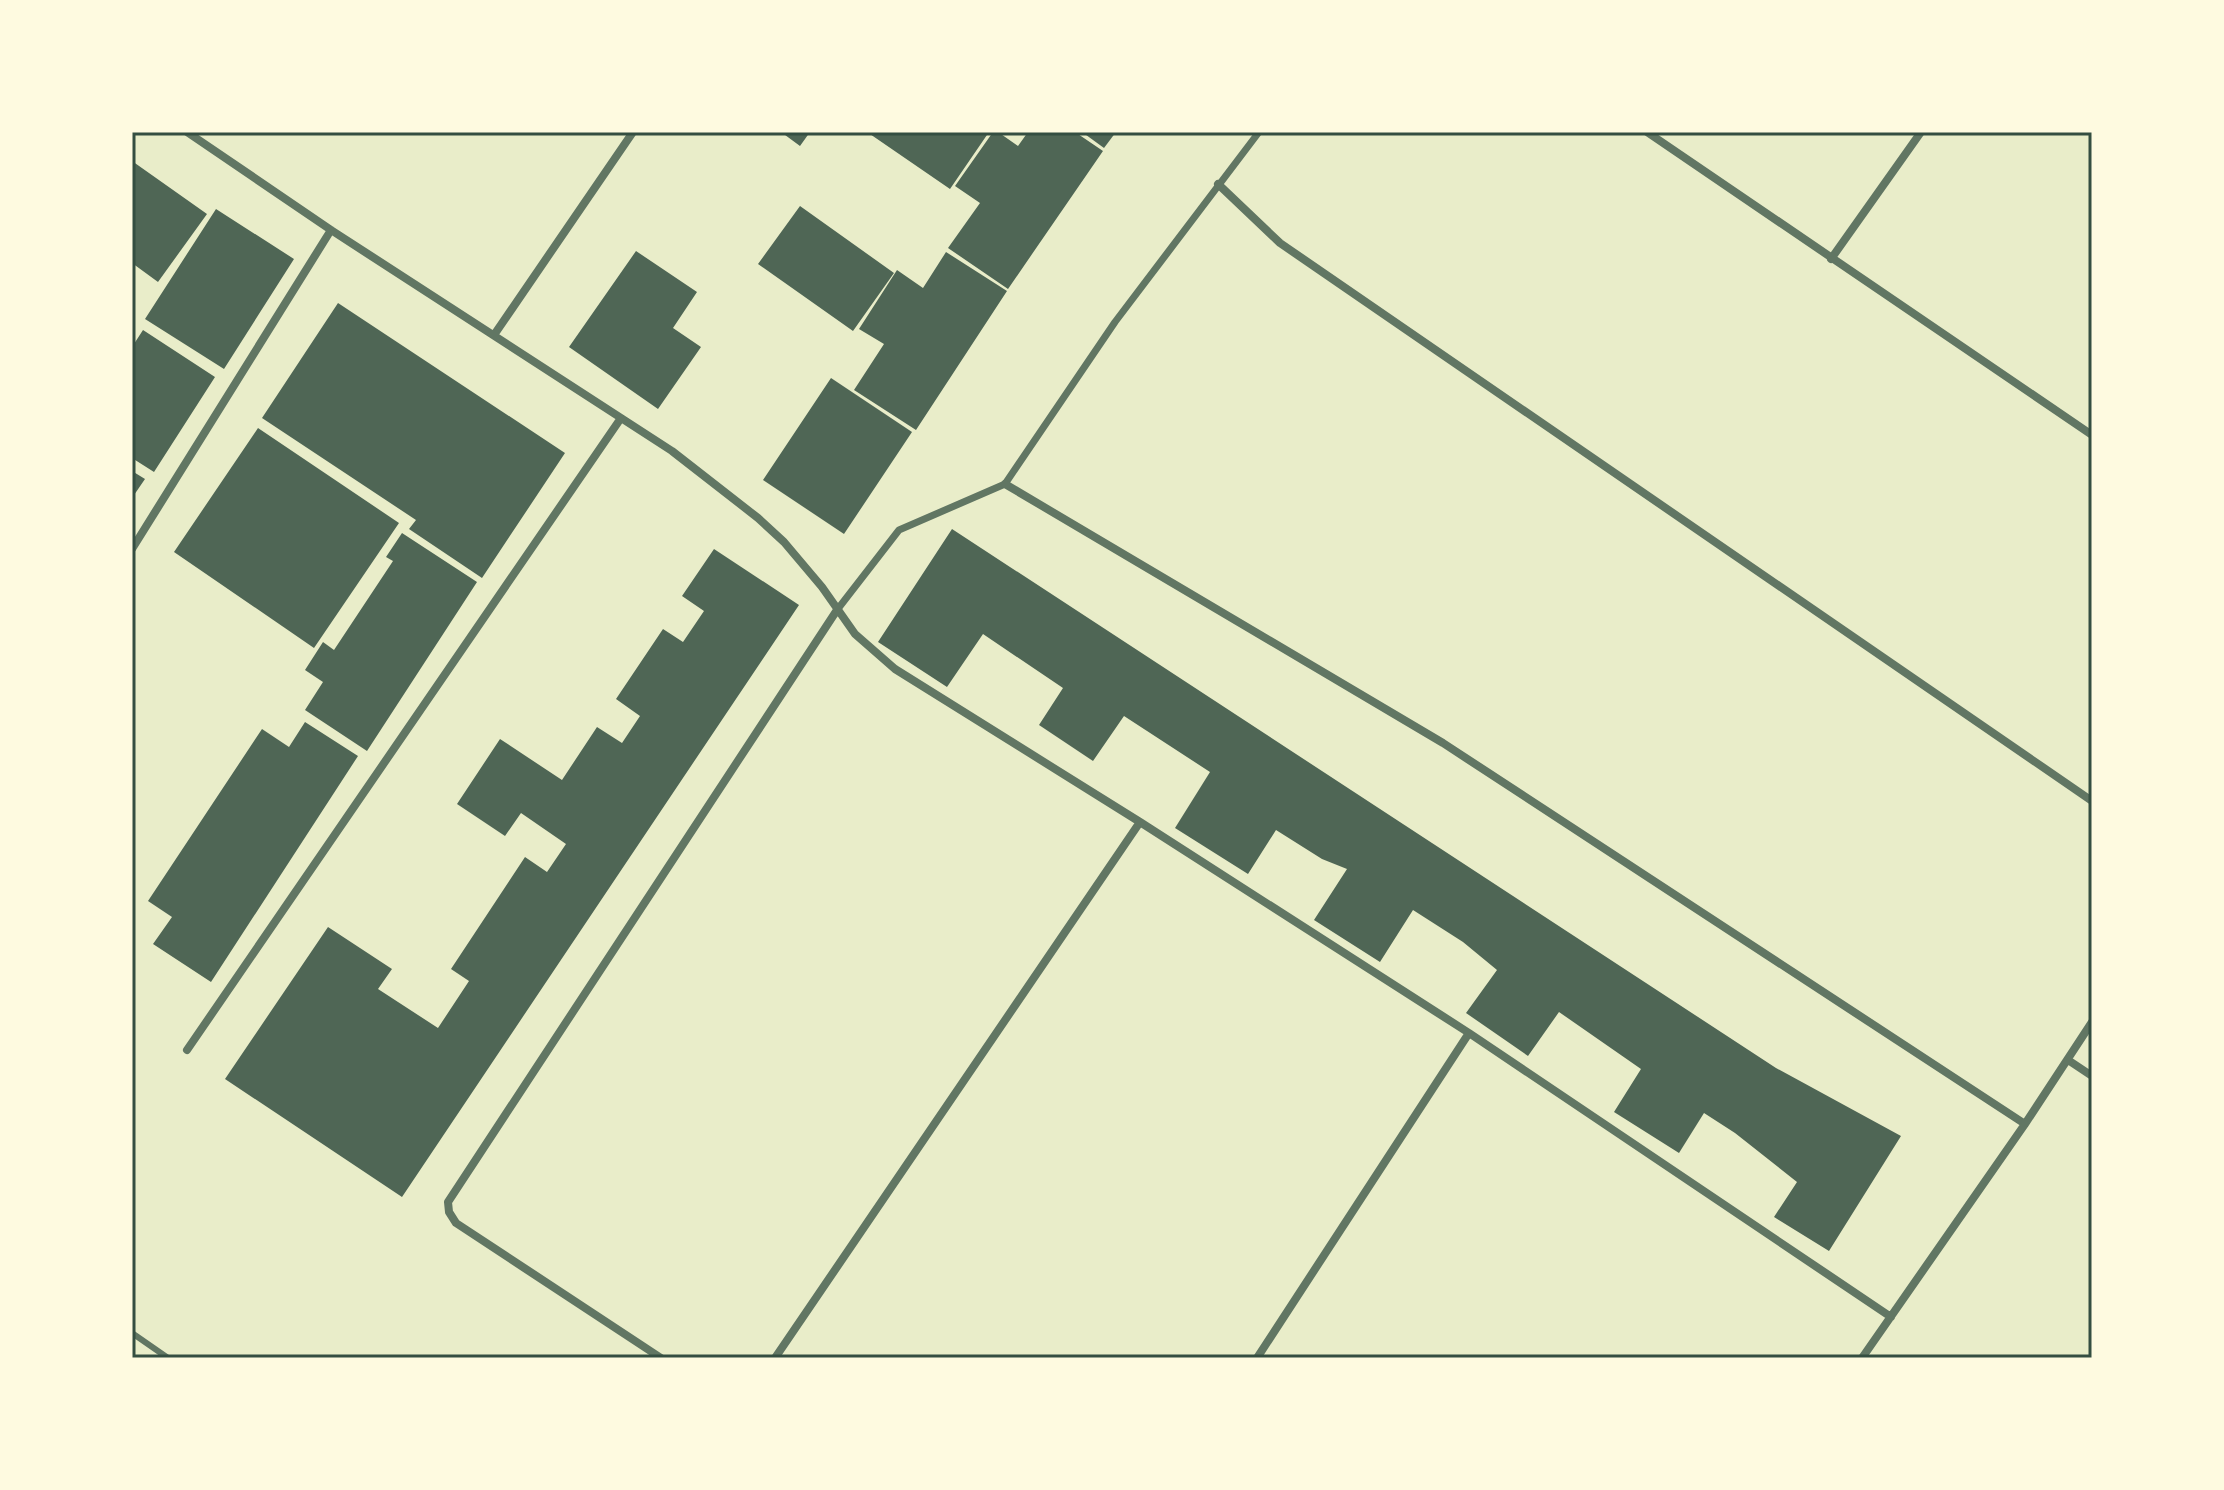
<svg xmlns="http://www.w3.org/2000/svg" width="2224" height="1490" font-family="'IBM Plex Sans',sans-serif">
  <rect width="100%" height="100%" fill="#e9edc9"/>
  <!-- building -->
  <path fill="#4f6655" d="M 781,132 L 810,132 L 800,146 Z
    M 867,132 L 989,132 L 950,189 Z
    M 993,132 L 998,132 L 1018,146 L 1028,132 L 1075,132 L 1103,151 L 1008,289 L 948,248 L 980,203 L 955,186 Z
    M 1082,132 L 1116,132 L 1104,148 Z
    M 132,161 L 207,214 L 158,282 L 132,263 Z
    M 800,206 L 894,273 L 853,331 L 758,264 Z
    M 216,209 L 294,259 L 224,369 L 145,319 Z
    M 636,251 L 697,292 L 673,328 L 701,347 L 658,409 L 569,347 Z
    M 946,252 L 1007,291 L 916,430 L 854,390 L 884,344 L 859,329 L 897,270 L 923,288 Z
    M 338,303 L 565,453 L 482,578 L 409,529 L 416,520 L 262,418 Z
    M 143,330 L 215,377 L 154,472 L 132,458 L 132,347 Z
    M 831,378 L 912,432 L 844,534 L 763,480 Z
    M 258,428 L 399,523 L 314,648 L 174,552 Z
    M 132,471 L 145,479 L 132,498 Z
    M 952,529 L 1776,1068 L 1901,1136 L 1829,1251 L 1774,1217 L 1797,1182 L 1735,1133 L 1704,1113 L 1679,1153 L 1614,1112 L 1641,1069 L 1559,1012 L 1528,1056 L 1466,1013 L 1497,970 L 1463,942 L 1413,910 L 1380,962 L 1314,920 L 1347,869 L 1322,859 L 1276,830 L 1248,874 L 1175,828 L 1210,772 L 1124,716 L 1093,761 L 1039,725 L 1063,688 L 983,634 L 947,687 L 878,642 Z
    M 402,533 L 477,582 L 367,751 L 305,710 L 323,682 L 305,670 L 323,642 L 334,650 L 393,561 L 386,557 Z
    M 714,549 L 799,605 L 402,1197 L 225,1079 L 328,927 L 392,969 L 378,989 L 438,1028 L 469,981 L 451,969 L 525,857 L 547,872 L 566,844 L 521,813 L 505,836 L 457,804 L 500,739 L 562,780 L 597,727 L 622,743 L 640,716 L 616,699 L 663,629 L 683,642 L 704,611 L 682,596 Z
    M 305,722 L 358,756 L 211,982 L 153,944 L 172,917 L 148,901 L 262,729 L 289,747 Z"/>
  <g fill="none" stroke-linecap="round" stroke-linejoin="round">
    <!-- service -->
    <path stroke="#617663" stroke-width="6" d="M 132,1333 L 168,1358"/>
    <!-- pedestrian -->
    <path stroke="#617663" stroke-width="7" d="M 837,610 L 899,530 L 1005,484 L 1115,322 L 1259,132"/>
    <!-- minor -->
    <path stroke="#617663" stroke-width="8" d="M 187,132 L 331,230 L 672,451 L 758,518 L 784,542 L 822,587 L 855,634 L 895,669 L 1140,822 L 1469,1033 L 1891,1317
      M 1647,132 L 2092,435
      M 1218,184 L 1280,243 L 2092,801
      M 1831,259 L 1921,132
      M 494,335 L 633,132
      M 1005,484 L 1443,743 L 2025,1124
      M 132,549 L 331,230
      M 187,1050 L 621,418
      M 2068,1060 L 2092,1076
      M 661,1358 L 456,1223 L 449,1212 L 448,1202 L 837,610
      M 775,1358 L 1140,822
      M 1257,1358 L 1469,1033
      M 1862,1358 L 2025,1124 L 2092,1022"/>
  </g>
  <!-- border -->
  <rect width="2224" height="1490" fill="none" stroke="#fefae0" stroke-width="268"/>
  <rect x="134" y="134" width="1956" height="1222" fill="none" stroke="#344e41" stroke-width="3"/>
</svg>
